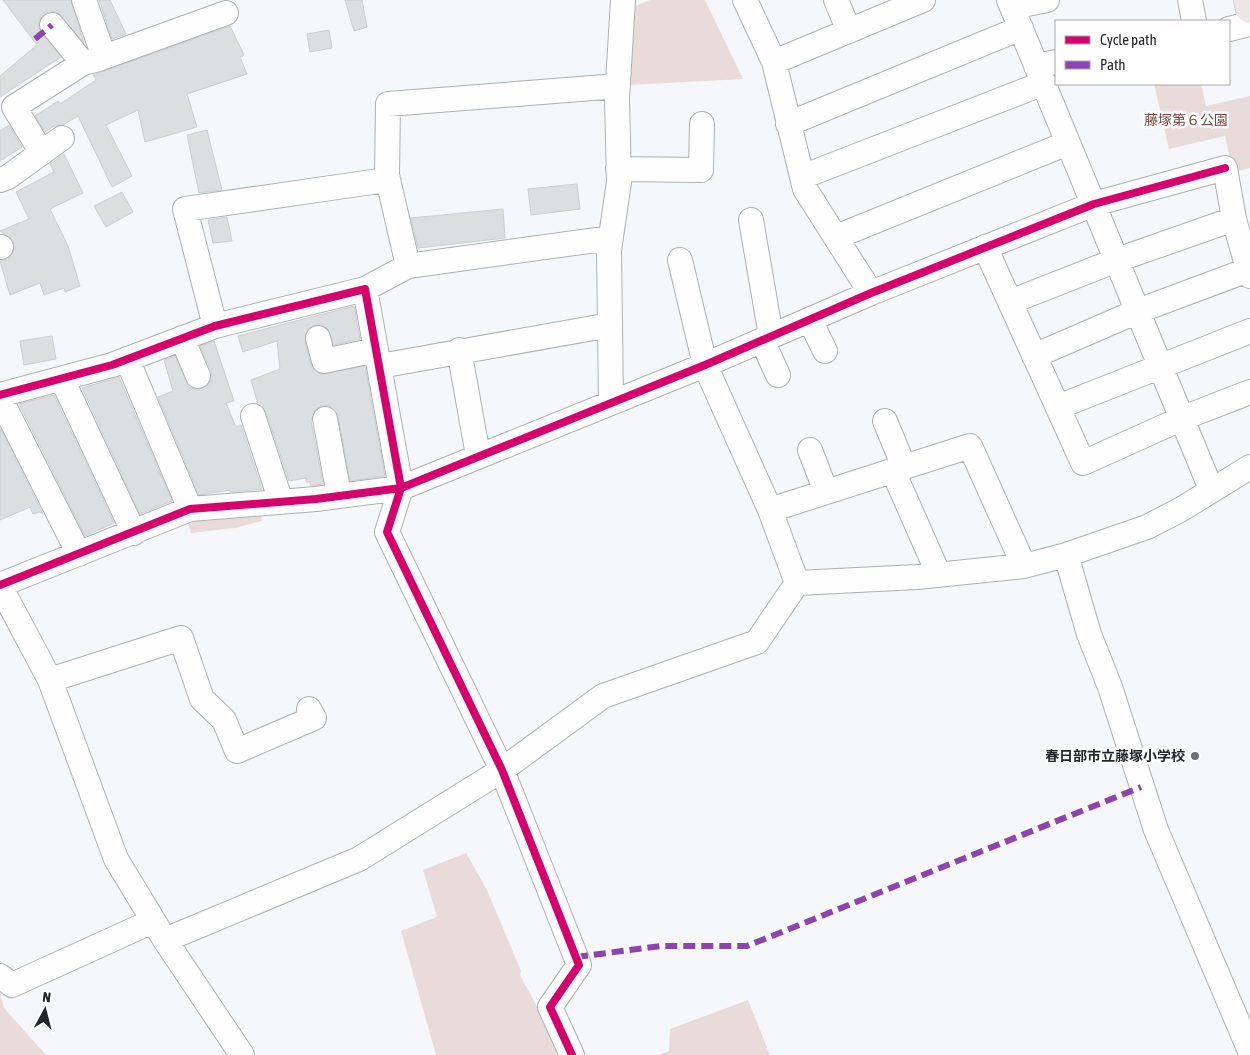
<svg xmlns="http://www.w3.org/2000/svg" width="1250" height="1055" font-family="'Asap Condensed','Noto Sans JP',sans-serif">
  <rect width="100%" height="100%" fill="#f5f7fa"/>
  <!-- green -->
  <path fill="#e9dbda" d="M 650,0 L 705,0 L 743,79 L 628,85 L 632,12 L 637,5 Z
    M 1154,84 L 1201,84 L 1206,106 L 1250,96 L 1250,168 L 1233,172 L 1225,136 L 1169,149 Z
    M 260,509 L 262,521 L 235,528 L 191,533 L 187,519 Z
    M 466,853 L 487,890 L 521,971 L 520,975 L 548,1027 L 559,1055 L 436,1055 L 401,931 L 437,917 L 423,870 Z
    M 0,993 L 4,1008 L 46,1055 L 0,1055 Z
    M 748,1000 L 770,1055 L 659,1055 L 669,1051 L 670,1029 Z"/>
  <!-- building -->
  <path fill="#dcdee0" stroke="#ccced0" d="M 3,0 L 71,0 L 84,43 L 57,12 L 50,11 L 44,14 L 39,20 L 39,28 L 61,57 L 0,97 L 0,76 L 37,45 Z
    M 99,0 L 110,0 L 126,34 L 112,39 Z
    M 345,0 L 362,0 L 367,27 L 354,31 Z
    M 230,26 L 244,55 L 240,57 L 247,74 L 187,94 L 197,127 L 145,142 L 138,110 L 106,125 L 132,176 L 112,187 L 78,116 L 63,125 L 54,126 L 45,132 L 35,116 L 58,101 L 60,104 L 96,80 L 93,75 Z
    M 329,30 L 332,48 L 310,52 L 307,34 Z
    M 9,125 L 22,147 L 0,161 L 0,131 Z
    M 207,130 L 222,190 L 199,193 L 187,135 Z
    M 64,154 L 83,193 L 50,209 L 68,246 L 80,286 L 65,292 L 64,288 L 44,295 L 40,283 L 10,295 L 0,261 L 8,259 L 13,253 L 15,247 L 13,240 L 0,231 L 29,219 L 16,192 L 54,172 L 50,164 Z
    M 577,184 L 580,209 L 531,215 L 528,189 Z
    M 122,192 L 133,212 L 106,227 L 94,206 Z
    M 503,209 L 505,238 L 418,248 L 411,218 Z
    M 227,217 L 232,241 L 213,243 L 208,220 Z
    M 354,306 L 360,339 L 334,345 L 328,329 L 322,325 L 315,325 L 308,329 L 305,341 L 311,365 L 320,374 L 365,366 L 385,476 L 350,481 L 338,416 L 330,406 L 323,405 L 316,409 L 311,421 L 323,484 L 311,486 L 310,482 L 306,482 L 306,478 L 289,481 L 266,412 L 258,404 L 251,380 L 280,369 L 277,341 L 243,352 L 238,336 Z
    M 52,336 L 56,359 L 24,365 L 20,341 Z
    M 214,341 L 234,401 L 226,403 L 236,427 L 241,425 L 262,489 L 230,492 L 230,490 L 199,495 L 158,397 L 173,391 L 164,360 L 175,356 L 189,387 L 197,390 L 209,385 L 212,378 L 211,371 L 200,346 Z
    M 119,377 L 172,501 L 140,514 L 82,388 Z
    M 54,395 L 114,523 L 85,536 L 19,404 Z
    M 0,428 L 43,514 L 40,512 L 33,514 L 30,507 L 0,520 Z"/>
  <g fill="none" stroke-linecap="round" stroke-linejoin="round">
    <!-- minor casing -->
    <g stroke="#aeb0b2" stroke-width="26">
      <path id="minor" d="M 84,0 L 104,57 L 226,13
        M 745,0 L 774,62 L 805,189 L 871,293
        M 836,0 L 849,31
        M 1009,0 L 1211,489
        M 1190,0 L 1194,21
        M 1012,7 L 1047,0
        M 52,25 L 83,63 L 99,59
        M 1229,29 L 1250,24
        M 774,62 L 923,0
        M 1036,66 L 1056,62
        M 788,124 L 1021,28
        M 42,153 L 14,107 L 83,63
        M 618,169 L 701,170 L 702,124
        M 387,175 L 408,266
        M 802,177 L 1044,83
        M 0,180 L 8,177 L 62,138
        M 751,220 L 771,336
        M 836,237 L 1068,143
        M 0,247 L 1,247
        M 985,247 L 1083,463 L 1183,418 L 1250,392
        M 680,260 L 705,365 L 770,510 L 797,583
        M 365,289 L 401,488 L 387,532 L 502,770 L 579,965 L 550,1007 L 572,1055
        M 1010,302 L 1117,260 L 1234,219
        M 810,320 L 825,351
        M 215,326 L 185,209 L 379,181 L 387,175 L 388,104 L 618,86
        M 182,338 L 198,376
        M 318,338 L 324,361 L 376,350
        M 762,340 L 778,375
        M 459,350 L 478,455
        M 1034,356 L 1138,311 L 1248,270
        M 127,359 L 190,509
        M 380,366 L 610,325
        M 62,379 L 134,533
        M 0,395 L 112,365 L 215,326 L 365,289 L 408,266 L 611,238
        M 0,398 L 79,554
        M 611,403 L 609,250 L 619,182 L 617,99 L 623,0
        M 1058,407 L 1250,331
        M 253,416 L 281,502
        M 325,419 L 339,495
        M 885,421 L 904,467
        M 810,450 L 826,492
        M 893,471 L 939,575
        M 770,510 L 970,446 L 1024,566
        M 1066,555 L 1089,634 L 1110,687 L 1156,830 L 1250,1051
        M 797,583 L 917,577 L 1024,566 L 1066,555 L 1147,527 L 1180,510 L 1250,467
        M 0,585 L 190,509 L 316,499 L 401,488 L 705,365 L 871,293 L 1094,204 L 1225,168 L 1234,219 L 1250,276
        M 0,586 L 50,680 L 116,859 L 165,940 L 242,1055
        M 50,680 L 181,638 L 202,699 L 224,720 L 237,751 L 314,718 L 309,709
        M 165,940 L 359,859 L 502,770 L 603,696 L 757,642 L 797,583
        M 0,976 L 12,985 L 153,921"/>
    </g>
    <!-- major casing -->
    <g stroke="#cfd0d3" stroke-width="30">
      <path id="major" d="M 1248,0 L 1250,9"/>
    </g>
    <!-- minor -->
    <use href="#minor" stroke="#fefefe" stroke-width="24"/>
    <!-- major -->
    <use href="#major" stroke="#ece7e6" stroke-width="28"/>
    <!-- quiet -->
    <path stroke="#8e44ad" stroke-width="6" stroke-dasharray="12 6" stroke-linecap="butt" d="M 35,39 L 52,25
      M 576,957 L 661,946 L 747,946 L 1141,787"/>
    <!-- cycleway casing -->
    <g stroke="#fff" stroke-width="11">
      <path id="cycleway" d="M 0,395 L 112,365 L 215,326 L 365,289 L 401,488 L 387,532 L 502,770 L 579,965 L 550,1007 L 572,1055
        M 0,585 L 190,509 L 316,499 L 401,488 L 705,365 L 871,293 L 1094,204 L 1225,168"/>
    </g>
    <!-- cycleway -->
    <use href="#cycleway" stroke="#d6006c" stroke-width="8"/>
  </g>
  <!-- markers -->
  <circle fill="#6e6f72" stroke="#fff" stroke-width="2" cx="1195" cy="756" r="5"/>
  <g text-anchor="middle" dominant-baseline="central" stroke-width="5" stroke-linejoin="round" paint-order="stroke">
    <!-- park labels -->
    <g font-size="14" fill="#7b473e" stroke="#fff">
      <text x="1186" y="120">藤塚第６公園</text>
    </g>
    <!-- poi labels -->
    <g font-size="14" font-weight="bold" fill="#252629" stroke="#fff" text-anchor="end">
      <text x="1185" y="756">春日部市立藤塚小学校</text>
    </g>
  </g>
  <!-- legend -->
  <rect x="1055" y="20" width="175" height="65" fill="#ffffff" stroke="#a8a8a9"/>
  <rect x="1065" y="36" width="25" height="8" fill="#d6006c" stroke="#a8a8a9"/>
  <text x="1100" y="45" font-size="15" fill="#252629">Cycle path</text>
  <rect x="1065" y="61" width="25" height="8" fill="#8e44ad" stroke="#a8a8a9"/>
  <text x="1100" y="70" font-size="15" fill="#252629">Path</text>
  <!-- north arrow -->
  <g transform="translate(45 1010) rotate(7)" stroke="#ffffff" stroke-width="4" paint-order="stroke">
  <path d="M0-4L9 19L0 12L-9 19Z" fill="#252629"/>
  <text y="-8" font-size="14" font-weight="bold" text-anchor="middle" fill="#252629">N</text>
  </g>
</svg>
